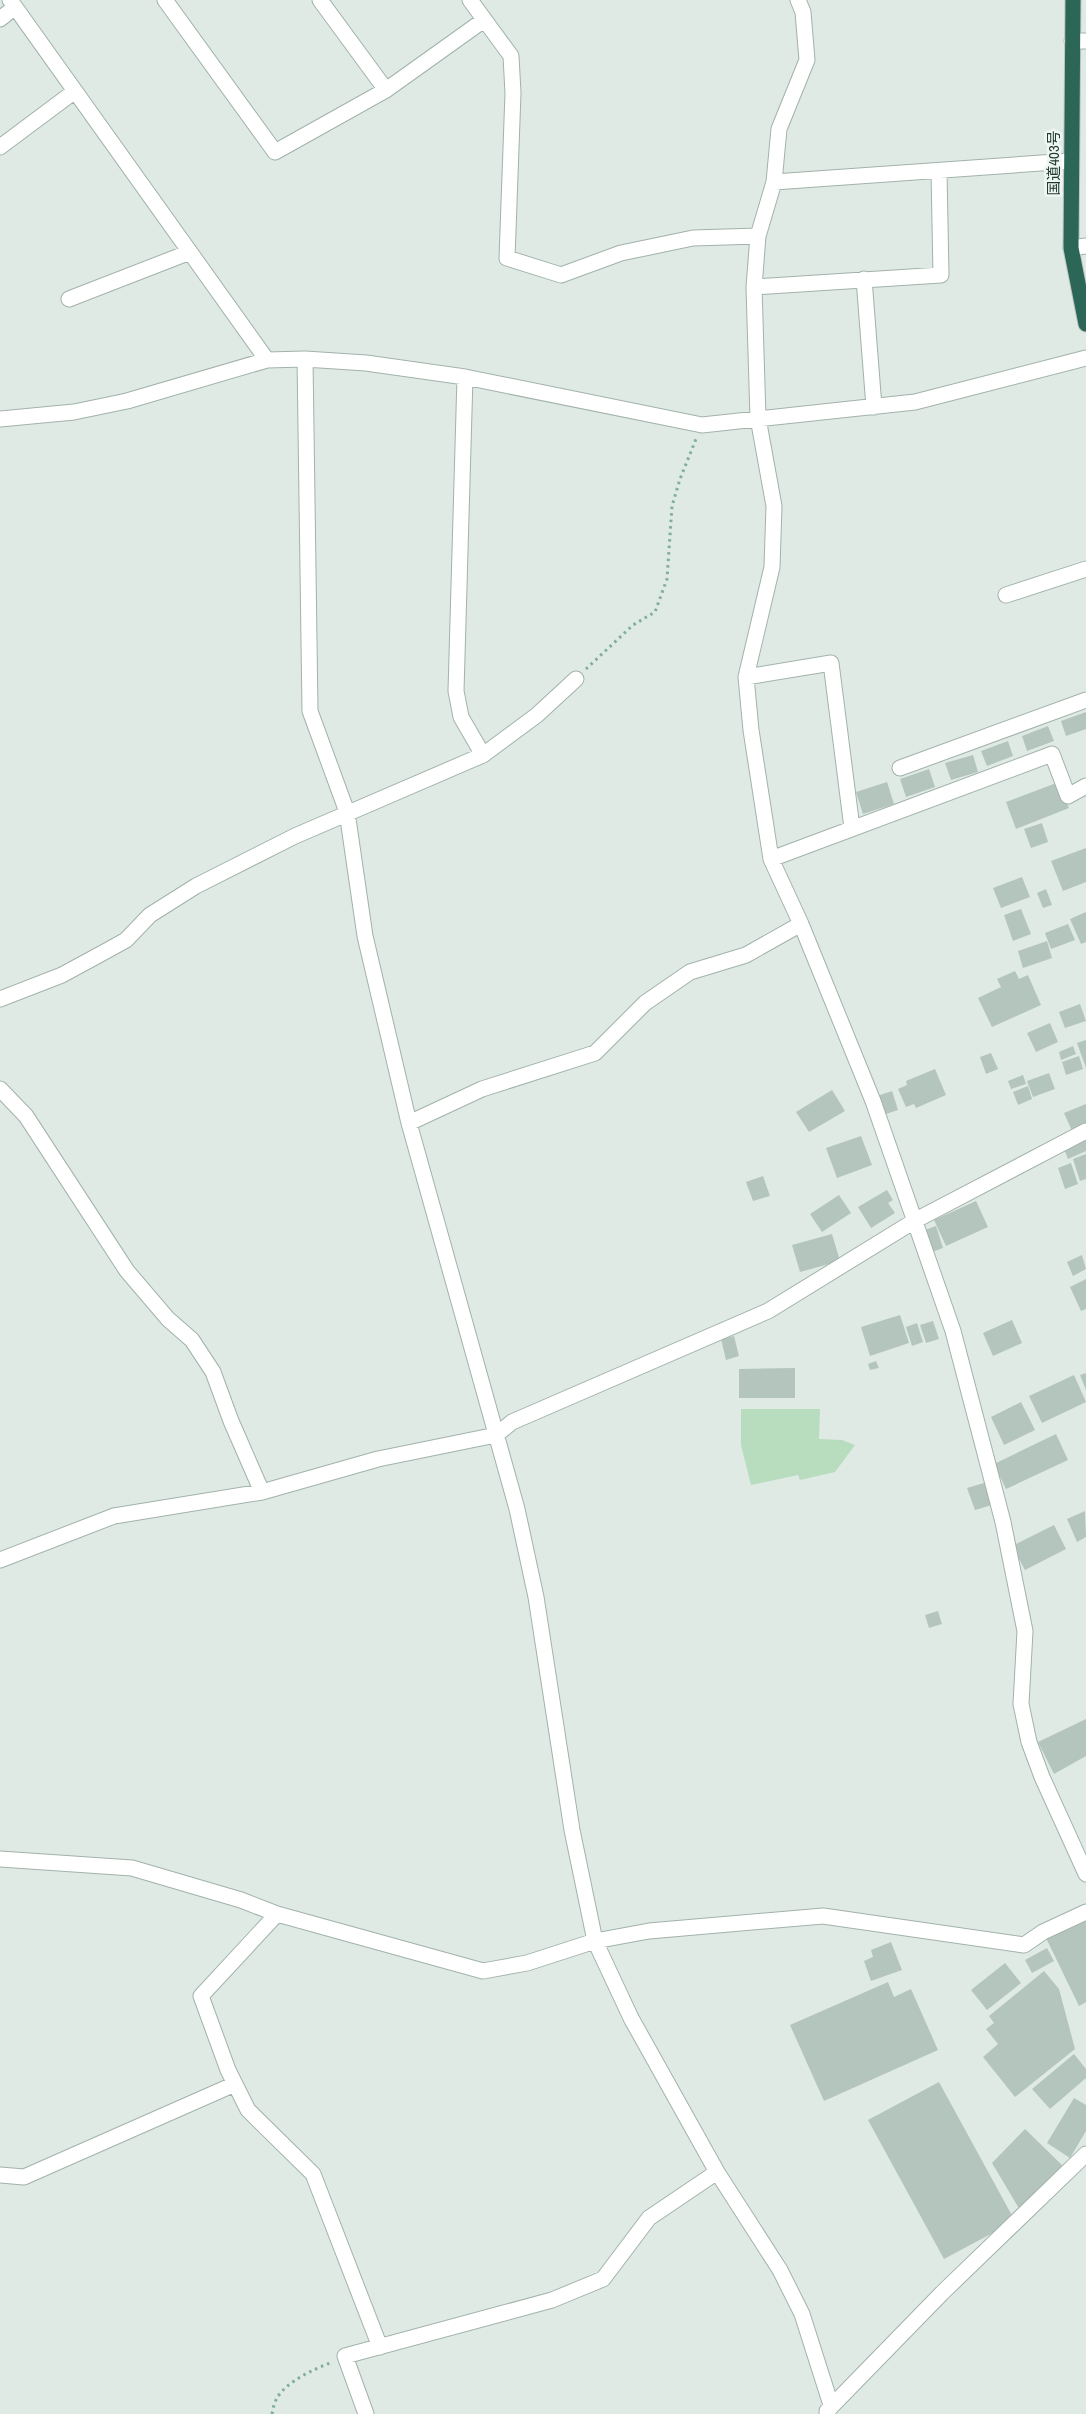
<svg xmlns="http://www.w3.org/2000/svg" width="1086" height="2414" font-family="'Archivo Narrow','Noto Sans JP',sans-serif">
  <rect width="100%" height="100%" fill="#dfeae4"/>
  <!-- green -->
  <path fill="#b7dcbe" d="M 741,1409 L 820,1409 L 819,1439 L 842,1440 L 855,1445 L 835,1472 L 800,1480 L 798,1475 L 751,1485 L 741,1445 Z"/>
  <!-- building -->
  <path fill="#b4c5bd" d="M 1086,712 L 1086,729 L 1066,736 L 1061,721 Z
    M 1048,726 L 1054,741 L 1027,751 L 1022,736 Z
    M 1008,741 L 1013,756 L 987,766 L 981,751 Z
    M 973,755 L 978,772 L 951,780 L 945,763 Z
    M 929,769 L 935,787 L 906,797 L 900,779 Z
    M 887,782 L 894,804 L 863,814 L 856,792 Z
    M 1059,782 L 1069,808 L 1016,829 L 1006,802 Z
    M 1042,823 L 1048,842 L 1031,848 L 1024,829 Z
    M 1086,848 L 1086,882 L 1063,891 L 1051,861 Z
    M 1022,877 L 1030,897 L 1001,908 L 993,888 Z
    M 1046,889 L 1052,905 L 1043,908 L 1037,893 Z
    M 1021,909 L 1031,934 L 1013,941 L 1004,915 Z
    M 1086,912 L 1086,942 L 1081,944 L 1070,919 Z
    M 1068,924 L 1075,940 L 1051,949 L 1045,933 Z
    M 1047,941 L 1052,958 L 1023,968 L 1018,951 Z
    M 1015,971 L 1019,979 L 1028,975 L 1041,1005 L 992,1027 L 978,998 L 1001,987 L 997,979 Z
    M 1080,1004 L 1086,1021 L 1065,1028 L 1059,1012 Z
    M 1050,1023 L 1058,1042 L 1036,1052 L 1027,1033 Z
    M 1086,1040 L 1086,1068 L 1077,1043 Z
    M 1073,1046 L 1076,1054 L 1061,1060 L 1059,1052 Z
    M 991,1053 L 998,1069 L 986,1074 L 980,1057 Z
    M 1079,1056 L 1083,1069 L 1066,1075 L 1062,1062 Z
    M 935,1069 L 946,1095 L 916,1108 L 914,1104 L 906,1107 L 898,1089 L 907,1085 L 906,1081 Z
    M 1049,1073 L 1055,1089 L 1033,1097 L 1027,1081 Z
    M 1023,1075 L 1026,1084 L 1011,1089 L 1008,1081 Z
    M 1028,1086 L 1032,1099 L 1018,1105 L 1013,1092 Z
    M 832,1090 L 845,1111 L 809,1132 L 796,1112 Z
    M 892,1091 L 898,1110 L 883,1115 L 877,1096 Z
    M 1086,1104 L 1086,1125 L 1072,1131 L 1064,1113 Z
    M 861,1136 L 872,1165 L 837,1178 L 826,1148 Z
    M 1086,1140 L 1086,1151 L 1068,1159 L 1064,1149 Z
    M 1086,1154 L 1086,1179 L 1080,1181 L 1073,1159 Z
    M 1071,1163 L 1078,1184 L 1065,1189 L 1058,1168 Z
    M 763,1176 L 770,1196 L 753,1201 L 746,1182 Z
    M 887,1190 L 893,1200 L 888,1203 L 895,1213 L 871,1228 L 858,1207 Z
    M 839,1195 L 851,1213 L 822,1232 L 810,1214 Z
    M 976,1201 L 988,1227 L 946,1246 L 934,1220 Z
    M 936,1226 L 943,1248 L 932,1252 L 925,1230 Z
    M 832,1234 L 840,1261 L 800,1272 L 792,1245 Z
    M 1082,1255 L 1086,1269 L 1073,1276 L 1067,1262 Z
    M 1086,1279 L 1086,1309 L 1081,1311 L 1070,1287 Z
    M 900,1315 L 909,1343 L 870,1356 L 861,1327 Z
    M 1012,1320 L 1022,1343 L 993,1356 L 983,1333 Z
    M 933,1321 L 939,1339 L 926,1343 L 920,1325 Z
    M 917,1323 L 923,1342 L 912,1346 L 906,1327 Z
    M 734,1336 L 739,1356 L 726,1360 L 721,1339 Z
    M 876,1361 L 879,1368 L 870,1370 L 868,1364 Z
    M 795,1368 L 795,1398 L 739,1398 L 739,1369 Z
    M 1086,1373 L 1086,1390 L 1080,1375 Z
    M 1074,1375 L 1086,1402 L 1042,1423 L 1029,1396 Z
    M 1021,1402 L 1035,1430 L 1004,1445 L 991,1417 Z
    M 1056,1434 L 1068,1460 L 1006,1489 L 994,1464 Z
    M 984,1483 L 992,1505 L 975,1510 L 967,1488 Z
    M 1085,1511 L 1086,1537 L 1077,1542 L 1067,1519 Z
    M 1054,1525 L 1066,1549 L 1025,1570 L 1012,1546 Z
    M 938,1611 L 942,1624 L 929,1628 L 925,1615 Z
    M 1086,1719 L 1086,1756 L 1054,1774 L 1038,1742 Z
    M 1086,1919 L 1086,2002 L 1079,2006 L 1046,1938 Z
    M 891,1942 L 902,1970 L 871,1981 L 864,1961 L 873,1957 L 871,1950 Z
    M 1047,1948 L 1054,1961 L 1032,1973 L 1025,1960 Z
    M 1005,1963 L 1021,1983 L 987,2010 L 971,1990 Z
    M 1044,1971 L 1059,1989 L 1075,2049 L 1015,2097 L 983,2057 L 998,2044 L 986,2029 L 994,2023 L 989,2016 Z
    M 888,1982 L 894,1997 L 911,1989 L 938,2050 L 824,2101 L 790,2025 Z
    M 1074,2054 L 1086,2069 L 1086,2078 L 1050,2109 L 1032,2089 Z
    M 939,2082 L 1015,2221 L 944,2259 L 868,2120 Z
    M 1074,2098 L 1086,2105 L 1086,2131 L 1070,2158 L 1047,2143 Z
    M 1025,2129 L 1063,2166 L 1020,2210 L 992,2163 Z"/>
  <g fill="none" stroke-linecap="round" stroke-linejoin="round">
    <!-- minor casing -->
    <g stroke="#a2b2ab" stroke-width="17">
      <path id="minor" d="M 10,0 L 267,360
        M 165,0 L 275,152 L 386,90 L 484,20
        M 320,0 L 386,90
        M 470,0 L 511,56 L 513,93 L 507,258 L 561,275 L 621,253 L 693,238 L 758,236
        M 0,19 L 15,7
        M 1072,41 L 1086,41
        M 0,147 L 75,91
        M 1070,161 L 774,182 L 758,236 L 754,287 L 758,418 L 774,506 L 772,567 L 746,677 L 751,730 L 771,859 L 801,924 L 873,1101 L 953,1331 L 1003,1522 L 1025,1631 L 1021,1704 L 1029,1742 L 1042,1777 L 1086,1874
        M 774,182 L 779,129 L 807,60 L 803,12 L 798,0
        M 1071,248 L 1086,246
        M 864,279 L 874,407
        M 754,287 L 941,275 L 939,171
        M 69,299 L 190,252
        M 305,359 L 310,711 L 347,812 L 365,936 L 409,1123 L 517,1509 L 536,1597 L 572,1830 L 595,1941 L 631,2018 L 717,2172 L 780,2270 L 802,2314 L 831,2405 L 827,2414
        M 465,377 L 456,691 L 461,717 L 483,755
        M 0,419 L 74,412 L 127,401 L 267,360 L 305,359 L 366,363 L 465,377 L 702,425 L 915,402 L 1086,358
        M 1006,595 L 1086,569
        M 746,677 L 831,663 L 852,828
        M 900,768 L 1086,700
        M 771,859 L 1052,754 L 1068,796 L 1086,786
        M 0,999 L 62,975 L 108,950 L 126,940 L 150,915 L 196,886 L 295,836 L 483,755 L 537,715 L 576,679
        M 0,1089 L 26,1116 L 127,1271 L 168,1319 L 192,1340 L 213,1372 L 231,1421 L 262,1492
        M 409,1123 L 482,1089 L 595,1053 L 645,1003 L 690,972 L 746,955 L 801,924
        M 0,1560 L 114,1516 L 262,1492 L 378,1459 L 496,1435 L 512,1422 L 768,1311 L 916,1220 L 1086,1131
        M 0,1859 L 132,1868 L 241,1900 L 277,1914 L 483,1971 L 527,1963 L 595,1941 L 649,1931 L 823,1916 L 1024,1945 L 1043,1932 L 1086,1912
        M 277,1914 L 201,1996 L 228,2070 L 248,2110 L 313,2174 L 380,2347
        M 0,2175 L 24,2177 L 235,2084
        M 827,2411 L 942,2293 L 1086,2154
        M 366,2414 L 345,2356 L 552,2300 L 603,2279 L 649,2218 L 717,2172"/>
    </g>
    <!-- highway casing -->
    <g stroke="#bcc4c1" stroke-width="17">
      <path id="highway" d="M 1073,0 L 1071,248 L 1086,324"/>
    </g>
    <!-- path -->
    <path stroke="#7fae9b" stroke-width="3" stroke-dasharray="2.5 4" stroke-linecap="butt" d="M 586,669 L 633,625 L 655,612 L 667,579 L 672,506 L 680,479 L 696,439
      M 272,2414 C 273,2409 274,2403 277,2398 C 286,2382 314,2369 330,2363"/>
    <!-- minor -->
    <use href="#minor" stroke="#fff" stroke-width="15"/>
    <!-- highway -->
    <use href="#highway" stroke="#2b6656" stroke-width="15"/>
  </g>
  <g text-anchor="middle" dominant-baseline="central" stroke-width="5" stroke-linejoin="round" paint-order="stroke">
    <!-- street labels -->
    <g font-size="15" fill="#203a31" stroke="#eff7f2">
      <text transform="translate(1053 163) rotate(-90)">国道403号</text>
    </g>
  </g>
</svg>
